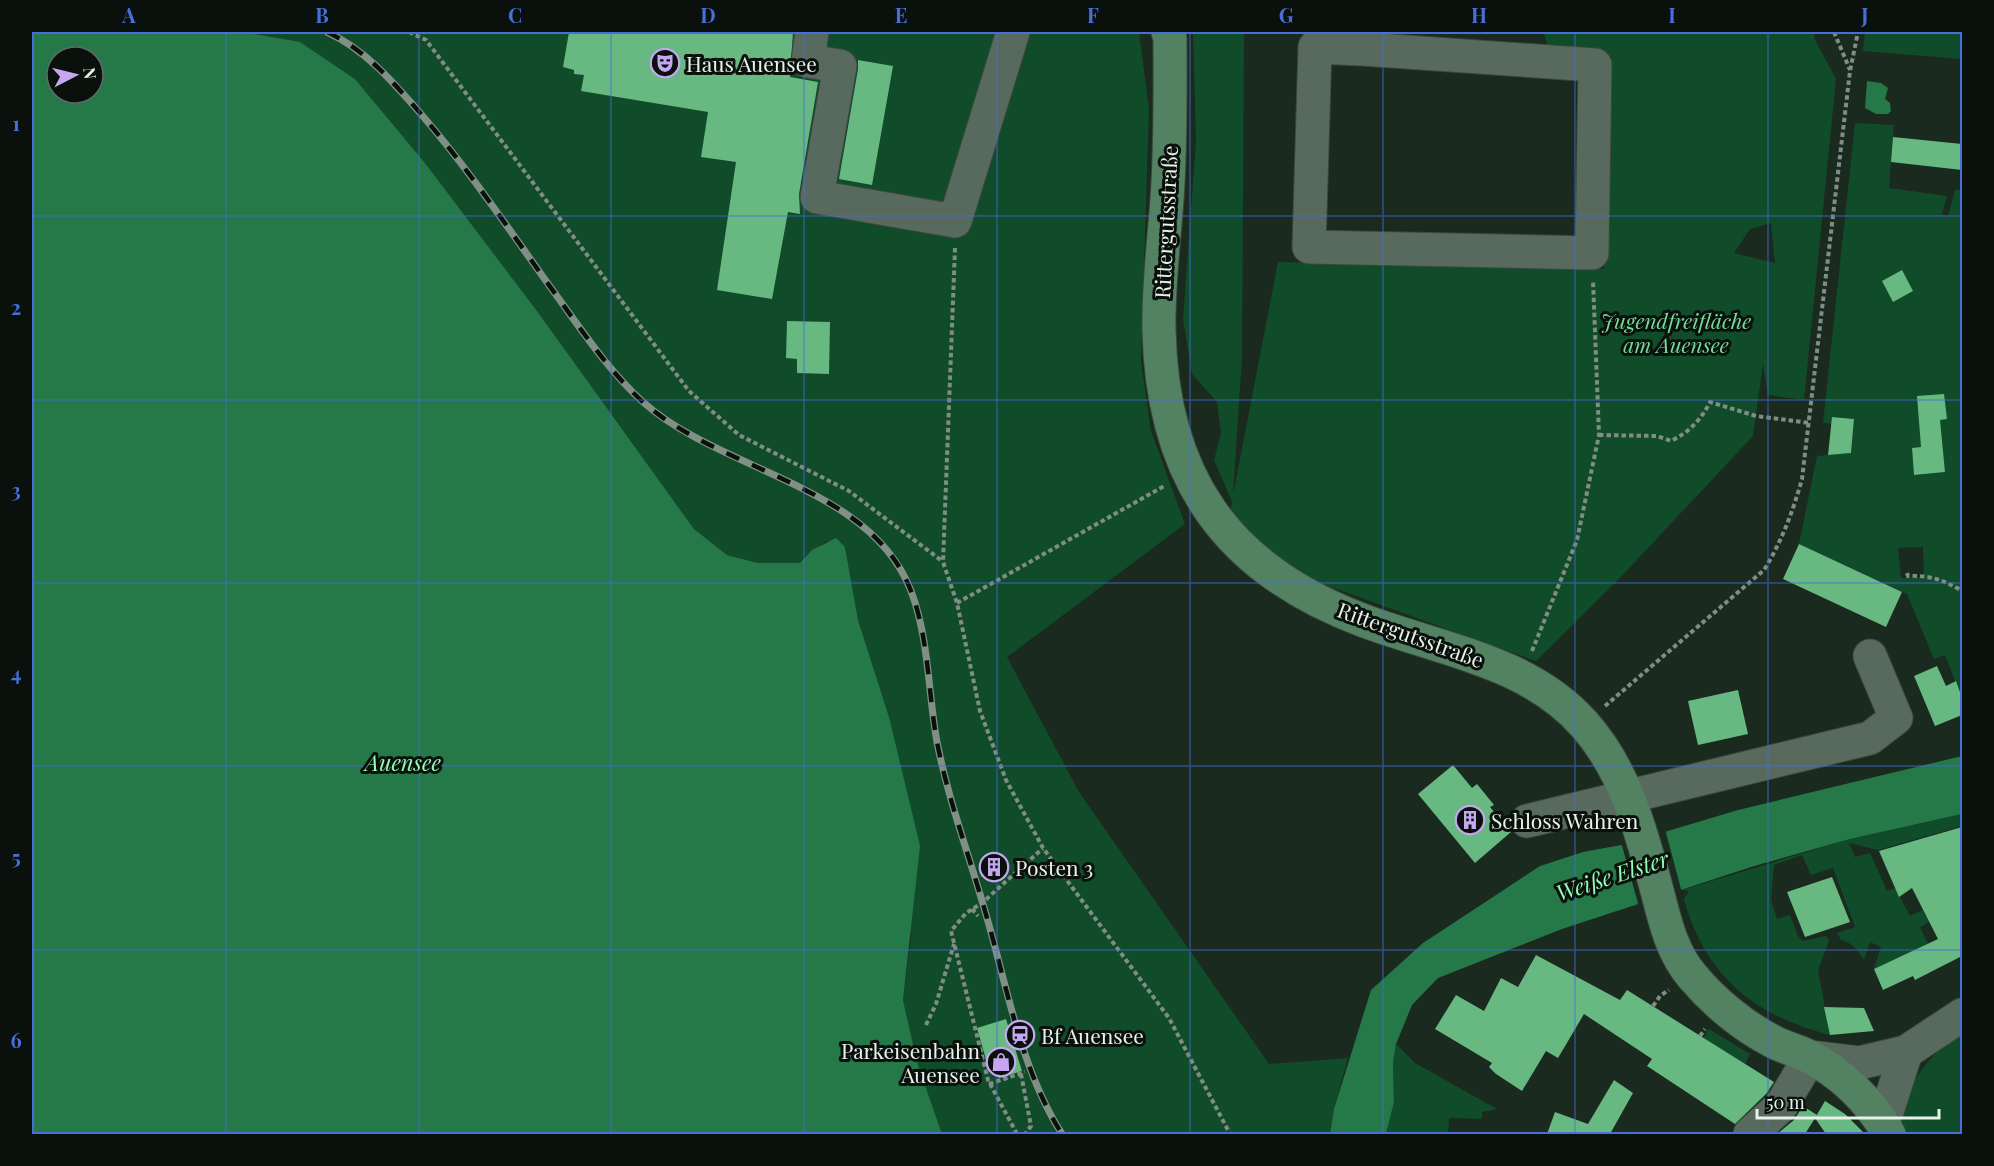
<svg xmlns="http://www.w3.org/2000/svg" width="1994" height="1166" font-family="'Playfair Display',serif">
  <rect width="100%" height="100%" fill="#1a2a1f"/>
  <!-- green -->
  <path fill="#104c2a" fill-rule="evenodd" d="M 241,32 L 1139,32 L 1149,109 L 1141,361 L 1151,431 L 1185,524 L 1007,657 L 1079,792 L 1269,1064 L 1348,1058 L 1334,1109 L 1330,1134 L 942,1134 L 917,1062 L 903,1000 L 911,937 L 889,717 L 858,620 L 845,547 L 826,541 L 800,563 L 758,563 L 727,555 L 694,529 L 537,311 L 425,163 L 355,79 L 301,43 Z
    M 1193,32 L 1244,32 L 1242,356 L 1233,495 L 1278,262 L 1604,269 L 1611,56 L 1550,52 L 1543,32 L 1814,32 L 1815,40 L 1836,79 L 1804,400 L 1768,395 L 1763,364 L 1753,436 L 1618,580 L 1536,661 L 1320,583 L 1269,550 L 1230,510 L 1232,502 L 1214,460 L 1221,433 L 1217,402 L 1192,374 L 1183,319 L 1196,141 ZM 1771,223 L 1775,263 L 1734,253 L 1750,229 Z
    M 1865,32 L 1962,32 L 1962,59 L 1863,51 Z
    M 1855,123 L 1894,125 L 1889,188 L 1947,196 L 1942,214 L 1948,216 L 1955,190 L 1962,190 L 1962,698 L 1945,655 L 1934,659 L 1907,594 L 1799,544 L 1817,456 L 1851,453 L 1854,419 L 1833,417 L 1832,424 L 1823,423 ZM 1942,445 L 1945,472 L 1914,475 L 1912,448 ZM 1923,547 L 1924,577 L 1901,578 L 1898,548 Z
    M 1962,814 L 1962,826 L 1878,850 L 1849,843 L 1855,857 L 1870,853 L 1887,891 L 1895,888 L 1910,916 L 1923,910 L 1929,922 L 1920,927 L 1928,944 L 1874,969 L 1881,947 L 1870,942 L 1864,960 C 1857,950 1853,943 1841,940 L 1837,933 L 1855,927 L 1833,868 L 1811,875 L 1802,855 L 1774,865 L 1771,900 L 1777,919 L 1790,915 L 1798,936 L 1803,941 L 1826,936 L 1829,941 L 1818,970 L 1830,1035 C 1755,1016 1705,976 1684,899 L 1689,891 L 1682,890 L 1850,839 Z
    M 1709,1029 L 1750,1054 L 1745,1064 L 1703,1038 Z
    M 1962,1031 L 1962,1134 L 1902,1134 C 1895,1093 1931,1053 1962,1031 Z
    M 1396,1044 L 1415,1063 L 1497,1109 L 1482,1112 L 1482,1119 L 1449,1118 L 1448,1134 L 1386,1134 L 1394,1102 L 1393,1062 Z"/>
  <!-- water -->
  <path fill="#257847" fill-rule="evenodd" d="M 32,32 L 242,32 L 300,42 L 355,79 L 425,163 L 537,311 L 694,529 L 727,555 L 758,563 L 800,563 L 812,550 L 836,538 L 845,547 L 858,620 L 889,717 L 920,846 L 903,1000 L 917,1062 L 942,1134 L 32,1134 ZM 57,57 L 93,57 L 93,93 L 57,93 Z
    M 1867,81 L 1881,83 L 1888,88 L 1885,99 L 1890,103 L 1891,111 L 1888,114 L 1876,114 L 1865,108 Z
    M 1962,756 L 1962,814 L 1850,839 L 1751,867 L 1562,929 L 1438,978 L 1412,1005 L 1396,1044 L 1393,1062 L 1394,1102 L 1386,1134 L 1330,1134 L 1334,1109 L 1371,990 L 1423,943 L 1540,866 L 1583,852 L 1621,845 L 1738,810 Z"/>
  <!-- pier -->
  <path fill="#1a2a1f" d="M 1665,829 L 1682,893 L 1639,907 L 1621,842 Z"/>
  <!-- building -->
  <path fill="#68b882" d="M 569,32 L 793,32 L 790,77 L 818,82 L 799,194 L 800,214 L 788,212 L 772,299 L 717,290 L 736,162 L 701,157 L 708,112 L 581,91 L 584,75 L 574,74 L 574,70 L 563,67 Z
    M 858,60 L 893,66 L 872,185 L 839,179 L 858,69 Z
    M 1893,137 L 1962,144 L 1962,170 L 1891,162 Z
    M 1902,270 L 1913,291 L 1893,302 L 1882,281 Z
    M 787,321 L 830,322 L 829,374 L 797,373 L 797,359 L 786,358 Z
    M 1944,394 L 1947,419 L 1940,420 L 1945,472 L 1914,475 L 1912,448 L 1921,447 L 1917,396 Z
    M 1832,417 L 1854,419 L 1851,453 L 1828,455 Z
    M 1799,544 L 1902,592 L 1886,627 L 1783,579 Z
    M 1937,666 L 1946,686 L 1956,681 L 1962,698 L 1962,715 L 1935,726 L 1914,676 Z
    M 1738,690 L 1748,734 L 1698,745 L 1688,701 Z
    M 1453,765 L 1472,788 L 1477,784 L 1494,805 L 1490,807 L 1511,832 L 1475,863 L 1418,794 Z
    M 1962,827 L 1962,956 L 1915,980 L 1913,976 L 1883,990 L 1874,969 L 1938,939 L 1912,888 L 1899,897 L 1879,851 Z
    M 1832,877 L 1850,922 L 1805,937 L 1787,892 Z
    M 1536,955 L 1620,1000 L 1627,990 L 1774,1082 L 1766,1094 L 1735,1124 L 1647,1066 L 1652,1059 L 1584,1014 L 1558,1058 L 1546,1051 L 1522,1091 L 1496,1074 L 1489,1067 L 1492,1063 L 1435,1029 L 1456,995 L 1484,1011 L 1501,978 L 1518,987 Z
    M 1824,1007 L 1864,1008 L 1874,1031 L 1830,1035 Z
    M 1006,1019 L 1022,1071 L 999,1078 L 996,1069 L 989,1070 L 977,1028 Z
    M 1614,1080 L 1633,1093 L 1610,1134 L 1547,1134 L 1555,1112 L 1588,1124 Z
    M 1825,1101 L 1845,1114 L 1865,1134 L 1826,1134 L 1815,1118 Z
    M 1803,1106 L 1817,1115 L 1805,1134 L 1777,1134 L 1794,1120 Z"/>
  <g fill="none" stroke-linecap="round" stroke-linejoin="round">
    <!-- minor casing -->
    <g stroke="#3b483e" stroke-width="35">
      <path id="minor" d="M 812,32 L 808,61 L 840,66 L 817,197 L 955,221 L 1013,32
        M 1363,49 L 1595,65 L 1592,253 L 1309,247 L 1315,47 L 1363,49 L 1363,32
        M 1527,821 L 1870,738 L 1896,718 L 1870,656
        M 1883,1124 L 1906,1052
        M 1750,1134 L 1781,1106 L 1810,1057 L 1859,1063 L 1906,1052 L 1962,1015"/>
    </g>
    <!-- major casing -->
    <g stroke="#3b483e" stroke-width="35">
      <path id="major" d="M 1168,32 L 1170,38 C 1170,92 1171,145 1167,199 C 1164,242 1158,287 1159,330 C 1162,476 1225,568 1362,620 C 1438,649 1527,660 1584,724 C 1624,769 1640,827 1655,883 C 1664,916 1670,951 1693,977 C 1714,1002 1743,1026 1772,1041 C 1783,1047 1795,1050 1806,1055 C 1842,1073 1869,1100 1889,1134"/>
    </g>
    <!-- path -->
    <path stroke="#808d84" stroke-width="4" stroke-dasharray="4.5 3" stroke-linecap="butt" d="M 409,32 L 426,40 L 689,391 L 739,435 L 849,491 L 942,561
      M 1834,32 L 1850,70
      M 955,248 L 943,562 L 957,603 L 980,711 L 1006,780 L 1043,848 L 1169,1018 L 1230,1134
      M 1599,435 L 1657,436 L 1671,441 C 1689,432 1701,420 1710,402 L 1756,416 L 1810,423
      M 1907,573 L 1908,576 C 1929,575 1944,580 1962,591
      M 957,603 L 1166,485
      M 1532,651 L 1577,540 L 1599,435 L 1593,280
      M 1605,706 L 1764,570 C 1782,541 1793,511 1802,479 L 1850,71 L 1858,32
      M 972,909 L 978,916
      M 1653,1006 L 1660,996 L 1669,990
      M 926,1025 L 936,1004 L 954,944
      M 1700,1036 L 1705,1029
      M 1021,1074 L 1031,1126 L 1025,1134
      M 989,1084 L 1025,1072
      M 1017,1134 L 988,1080 L 951,931 L 966,913 L 982,903 L 1043,848"/>
    <!-- minor -->
    <use href="#minor" stroke="#586a5d" stroke-width="33"/>
    <!-- major -->
    <use href="#major" stroke="#538262" stroke-width="33"/>
    <!-- rail casing -->
    <g stroke="#828f86" stroke-width="7">
      <path id="rail" d="M 327,32 C 366,50 393,82 421,114 C 471,172 514,237 559,299 C 585,335 610,372 643,402 C 721,472 871,485 911,591 C 929,638 928,693 937,742 C 948,799 969,855 985,911 C 1007,985 1020,1068 1062,1134"/>
    </g>
    <!-- rail -->
    <use href="#rail" stroke="#0a100b" stroke-width="4.5" stroke-dasharray="14" stroke-linecap="butt"/>
  </g>
  <!-- grid -->
  <path fill="none" stroke="#466fdc" stroke-width="1.5" stroke-opacity="0.55" d="M 226,32 L 226,1134M 419,32 L 419,1134M 611,32 L 611,1134M 804,32 L 804,1134M 997,32 L 997,1134M 1190,32 L 1190,1134M 1383,32 L 1383,1134M 1575,32 L 1575,1134M 1768,32 L 1768,1134M 32,216 L 1962,216M 32,400 L 1962,400M 32,583 L 1962,583M 32,766 L 1962,766M 32,950 L 1962,950"/>
  <!-- icons -->
  <defs>
    <g id="theatre-ring" transform="scale(1.5)"><circle r="9.5" fill="#0a100b" stroke="#c5a6f0" stroke-width="1.5"/><path d="M-5-5.5Q0-4 5-5.5V0Q5 5 0 6Q-5 5-5 0ZM-3.3-2.5H-1v1.5H-3.3ZM1-2.5H3.3v1.5H1ZM-2.8 1Q0 5.5 2.8 1Z" fill="#c5a6f0"/></g>
    <g id="building-ring" transform="scale(1.5)"><circle r="9.5" fill="#0a100b" stroke="#c5a6f0" stroke-width="1.5"/><path d="M-4-6H4V6H1V3H-1V6H-4ZM-2.5-4.3h1.7v1.8h-1.7ZM.8-4.3h1.7v1.8H.8ZM-2.5-1h1.7V.8h-1.7ZM.8-1h1.7V.8H.8Z" fill="#c5a6f0"/></g>
    <g id="station-ring" transform="scale(1.5)"><circle r="9.5" fill="#0a100b" stroke="#c5a6f0" stroke-width="1.5"/><path d="M-3-6H3Q5-6 5-4V2Q5 4 3 4L4.5 6H3L1.5 4h-3L-3 6H-4.5L-3 4Q-5 4-5 2V-4Q-5-6-3-6ZM-3.5-4v3h7v-3ZM-3.5 1v1.5H-2V1ZM2 1v1.5H3.5V1Z" fill="#c5a6f0"/></g>
    <g id="shop-ring" transform="scale(1.5)"><circle r="9.5" fill="#0a100b" stroke="#c5a6f0" stroke-width="1.5"/><path d="M-5-2.5h2.3a2.7 3.5 0 0 1 5.4 0H5L5.5 6h-11ZM-1.5-2.5h3a1.5 2.3 0 0 0-3 0Z" fill="#c5a6f0"/></g>
  </defs>
  <g fill-rule="evenodd">
    <use href="#theatre-ring" x="665" y="63"/>
    <use href="#building-ring" x="1470" y="820"/>
    <use href="#building-ring" x="994" y="867"/>
    <use href="#station-ring" x="1020" y="1035"/>
    <use href="#shop-ring" x="1001" y="1062"/>
  </g>
  <g text-anchor="middle" dominant-baseline="central" stroke-width="6" stroke-linejoin="round" paint-order="stroke">
    <!-- poi labels -->
    <g font-size="21" fill="#e8f2eb" stroke="#0a100b" text-anchor="start">
      <text x="686" y="63">Haus Auensee</text>
      <text x="1491" y="820">Schloss Wahren</text>
      <text x="1015" y="867">Posten 3</text>
      <text x="1041" y="1035">Bf Auensee</text>
      <text x="980" y="1050" text-anchor="end">Parkeisenbahn<tspan x="980" dy="24">Auensee</tspan></text>
    </g>
    <!-- street labels -->
    <g font-size="21" fill="#e8f2eb" stroke="#0a100b">
      <text transform="translate(1165 222) rotate(-87)">Rittergutsstraße</text>
      <text transform="translate(1411 634) rotate(20)">Rittergutsstraße</text>
    </g>
    <!-- park labels -->
    <g font-size="21" font-style="italic" fill="#72dd97" stroke="#0a100b">
      <text x="1676" y="320">Jugendfreifläche<tspan x="1676" dy="24">am Auensee</tspan></text>
    </g>
    <!-- water labels -->
    <g font-size="22" font-style="italic" fill="#92feb5" stroke="#0a100b">
      <text x="403" y="762">Auensee</text>
      <text transform="translate(1612 875) rotate(-18)">Weiße Elster</text>
    </g>
  </g>
  <!-- border -->
  <rect width="1994" height="1166" fill="none" stroke="#0a100b" stroke-width="66"/>
  <!-- north arrow -->
  <g transform="translate(75 75) rotate(83)"><circle r="28" fill="#0a100b" stroke="#636a65" stroke-width="1.5"/>
  <path d="M0-4.5L10 22L0 15L-10 22Z" fill="#c5a6f0"/>
  <text y="-9" font-size="16" font-weight="bold" text-anchor="middle" fill="#e8f2eb">N</text>
  </g>
  <!-- scale -->
  <path d="M1757 1109v9h182v-9" fill="none" stroke="#e8f2eb" stroke-width="3"/>
  <text x="1766" y="1109" font-size="18" fill="#e8f2eb" stroke="#0a100b" stroke-width="4.5" paint-order="stroke">50 m</text>
  <rect x="33" y="33" width="1928" height="1100" fill="none" stroke="#466fdc" stroke-width="2"/>
  <g font-size="20" text-anchor="middle" font-weight="bold" fill="#466fdc">
    <text x="129" y="23">A</text>
    <text x="322" y="23">B</text>
    <text x="515" y="23">C</text>
    <text x="708" y="23">D</text>
    <text x="901" y="23">E</text>
    <text x="1093" y="23">F</text>
    <text x="1286" y="23">G</text>
    <text x="1479" y="23">H</text>
    <text x="1672" y="23">I</text>
    <text x="1865" y="23">J</text>
    <text x="16" y="131">1</text>
    <text x="16" y="315">2</text>
    <text x="16" y="498">3</text>
    <text x="16" y="681">4</text>
    <text x="16" y="865">5</text>
    <text x="16" y="1048">6</text>
  </g>
</svg>
